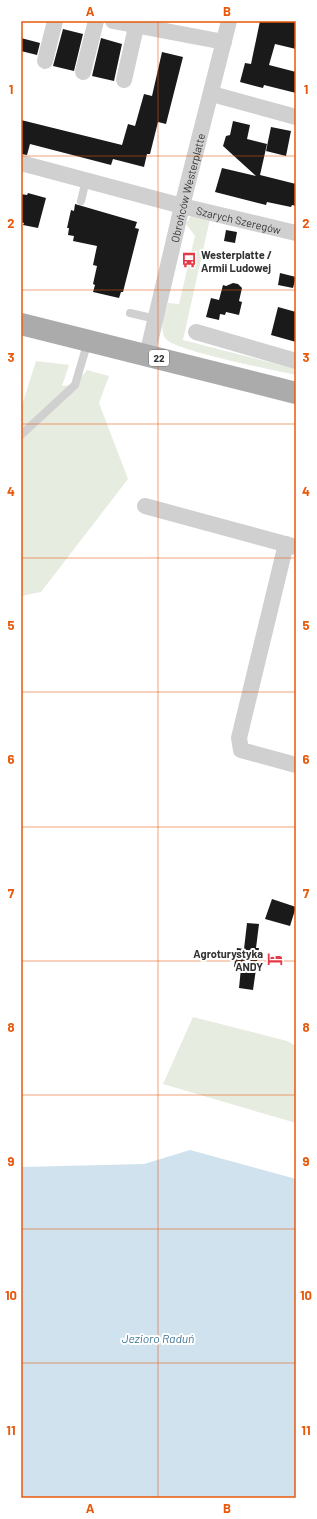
<svg xmlns="http://www.w3.org/2000/svg" width="317" height="1519" font-family="Barlow,sans-serif">
  <rect width="100%" height="100%" fill="#fff"/>
  <!-- green -->
  <path fill="#e6ecdf" d="M 195,208 L 210,219 L 183,340 L 296,369 L 296,375 C 277,371 171,350 165,338 C 159,328 165,313 168,303 L 179,304 L 195,236 L 186,224 Z
    M 36,361 L 69,365 L 62,386 L 75,385 L 87,370 L 109,376 L 99,403 L 128,479 L 41,592 L 21,596 L 21,408 Z
    M 193,1017 L 287,1041 L 296,1046 L 296,1123 L 163,1084 Z"/>
  <!-- water -->
  <path fill="#cfe2ee" d="M 190,1150 L 296,1179 L 296,1498 L 21,1498 L 21,1167 L 144,1164 Z"/>
  <!-- building -->
  <path fill="#1a1a1a" d="M 260,21 L 296,21 L 296,49 L 275,44 L 269,65 L 296,72 L 296,93 L 264,85 L 263,88 L 240,82 L 245,63 L 251,64 Z
    M 63,29 L 83,34 L 74,71 L 53,66 Z
    M 21,38 L 40,43 L 37,55 L 21,51 Z
    M 101,38 L 122,44 L 114,81 L 92,76 Z
    M 162,52 L 183,57 L 166,124 L 158,122 L 150,154 L 147,154 L 144,167 L 113,159 L 111,165 L 30,144 L 27,155 L 21,154 L 21,120 L 122,145 L 128,124 L 135,126 L 144,94 L 152,96 Z
    M 233,121 L 250,125 L 247,139 L 267,144 L 260,175 L 296,184 L 296,206 L 292,205 L 291,207 L 267,202 L 266,205 L 215,192 L 222,168 L 256,176 L 223,146 L 226,136 L 230,135 Z
    M 271,127 L 291,131 L 286,156 L 266,151 Z
    M 28,193 L 46,198 L 38,228 L 23,225 L 24,223 L 21,222 L 21,194 L 27,195 Z
    M 75,204 L 137,222 L 135,228 L 139,229 L 123,292 L 121,292 L 119,298 L 93,292 L 95,285 L 93,284 L 97,266 L 93,265 L 97,246 L 73,241 L 74,236 L 68,235 L 69,228 L 67,228 L 71,210 L 74,211 Z
    M 226,230 L 237,232 L 235,243 L 224,241 Z
    M 280,273 L 296,277 L 293,288 L 278,285 Z
    M 233,283 L 238,284 L 242,288 L 239,301 L 242,302 L 239,315 L 226,312 L 225,315 L 220,314 L 219,320 L 206,317 L 211,298 L 219,300 L 223,285 L 226,286 Z
    M 278,307 L 296,312 L 296,342 L 271,335 Z
    M 272,899 L 296,907 L 290,926 L 265,919 Z
    M 247,923 L 259,924 L 256,948 L 259,948 L 253,990 L 239,988 L 241,968 L 234,967 L 237,948 L 244,949 Z"/>
  <g fill="none" stroke-linecap="round" stroke-linejoin="round">
    <!-- service -->
    <path stroke="#d0d0d0" stroke-width="8" d="M 81,201 L 86,180
      M 130,313 L 156,319
      M 21,435 L 75,385 L 88,341"/>
    <!-- minor -->
    <g stroke="#d0d0d0" stroke-width="16">
      <path d="M 113,21 L 224,42"/>
      <path d="M 45,61 L 55,21"/>
      <path d="M 83,72 L 96,21"/>
      <path d="M 124,80 L 136,27"/>
      <path d="M 212,94 L 296,117"/>
      <path id="s1" d="M 21,163 L 182,206 L 296,233"/>
      <path d="M 196,332 L 296,361"/>
      <path id="s2" d="M 147,355 L 182,206 L 229,21"/>
      <path d="M 145,506 L 296,547"/>
      <path d="M 286,544 L 239,738 L 241,750 L 296,765"/>
    </g>
    <!-- primary -->
    <path stroke="#ababab" stroke-width="22" d="M 21,324 L 296,393"/>
  </g>
  <!-- grid -->
  <path fill="none" stroke="#e8590c" stroke-width="1" stroke-opacity="0.55" d="M 158,21 L 158,1498M 21,156 L 296,156M 21,290 L 296,290M 21,424 L 296,424M 21,558 L 296,558M 21,692 L 296,692M 21,827 L 296,827M 21,961 L 296,961M 21,1095 L 296,1095M 21,1229 L 296,1229M 21,1363 L 296,1363"/>
  <!-- icons -->
  <defs>
    <g id="bus-bare" transform="scale(1.2)"><path d="M-5-6H5V4H4V6H2V4H-2V6H-4V4H-5ZM-3.5-4V0h7V-4ZM-3.5 1.2v1.5H-2V1.2ZM2 1.2v1.5H3.5V1.2Z" fill="#e63946" stroke="#fff" stroke-width="2.5" paint-order="stroke"/></g>
    <g id="hotel-bare" transform="scale(1.2)"><path d="M-6-4.5h1.5V1H6V5H4.5V3h-9V5H-6ZM-4 0a1.8 1.8 0 1 1 3.6 0ZM.5 0V-2.5h3Q6-2.5 6 0Z" fill="#e63946" stroke="#fff" stroke-width="2.5" paint-order="stroke"/></g>
  </defs>
  <g fill-rule="evenodd">
    <use href="#bus-bare" x="189" y="260"/>
    <use href="#hotel-bare" x="275" y="959"/>
  </g>
  <g text-anchor="middle" dominant-baseline="central" stroke-width="4" stroke-linejoin="round" paint-order="stroke">
    <!-- shield labels -->
    <rect fill="#fff" stroke="#707070" stroke-width="1" x="149" y="350" width="20" height="16" rx="3"/>
    <g font-size="10" font-weight="bold" fill="#333">
      <text x="159" y="358">22</text>
    </g>
    <!-- street labels -->
    <g font-size="11" fill="#333" stroke="#fff">
      <text stroke="none"><textPath href="#s2" startOffset="172">Obrońców Westerplatte</textPath></text>
      <text stroke="none"><textPath href="#s1" startOffset="225">Szarych Szeregów</textPath></text>
    </g>
    <!-- poi labels -->
    <g font-size="11" font-weight="bold" fill="#333" stroke="#fff" text-anchor="start">
      <text x="201" y="254">Westerplatte /<tspan x="201" dy="13">Armii Ludowej</tspan></text>
      <text x="263" y="953" text-anchor="end">Agroturystyka<tspan x="263" dy="13">ANDY</tspan></text>
    </g>
    <!-- water labels -->
    <g font-size="12" font-style="italic" fill="#3f7597" stroke="#fff">
      <text x="158" y="1338">Jezioro Raduń</text>
    </g>
  </g>
  <!-- border -->
  <rect width="317" height="1519" fill="none" stroke="#ffffff" stroke-width="44"/>
  <rect x="22" y="22" width="273" height="1475" fill="none" stroke="#e8590c" stroke-width="1.5"/>
  <g font-size="13" text-anchor="middle" font-weight="bold" fill="#e8590c">
    <text x="90" y="16">A</text>
    <text x="227" y="16">B</text>
    <text x="11" y="94">1</text>
    <text x="306" y="94">1</text>
    <text x="11" y="228">2</text>
    <text x="306" y="228">2</text>
    <text x="11" y="362">3</text>
    <text x="306" y="362">3</text>
    <text x="11" y="496">4</text>
    <text x="306" y="496">4</text>
    <text x="11" y="630">5</text>
    <text x="306" y="630">5</text>
    <text x="11" y="764">6</text>
    <text x="306" y="764">6</text>
    <text x="11" y="898">7</text>
    <text x="306" y="898">7</text>
    <text x="11" y="1032">8</text>
    <text x="306" y="1032">8</text>
    <text x="11" y="1166">9</text>
    <text x="306" y="1166">9</text>
    <text x="11" y="1300">10</text>
    <text x="306" y="1300">10</text>
    <text x="11" y="1435">11</text>
    <text x="306" y="1435">11</text>
    <text x="90" y="1513">A</text>
    <text x="227" y="1513">B</text>
  </g>
</svg>
